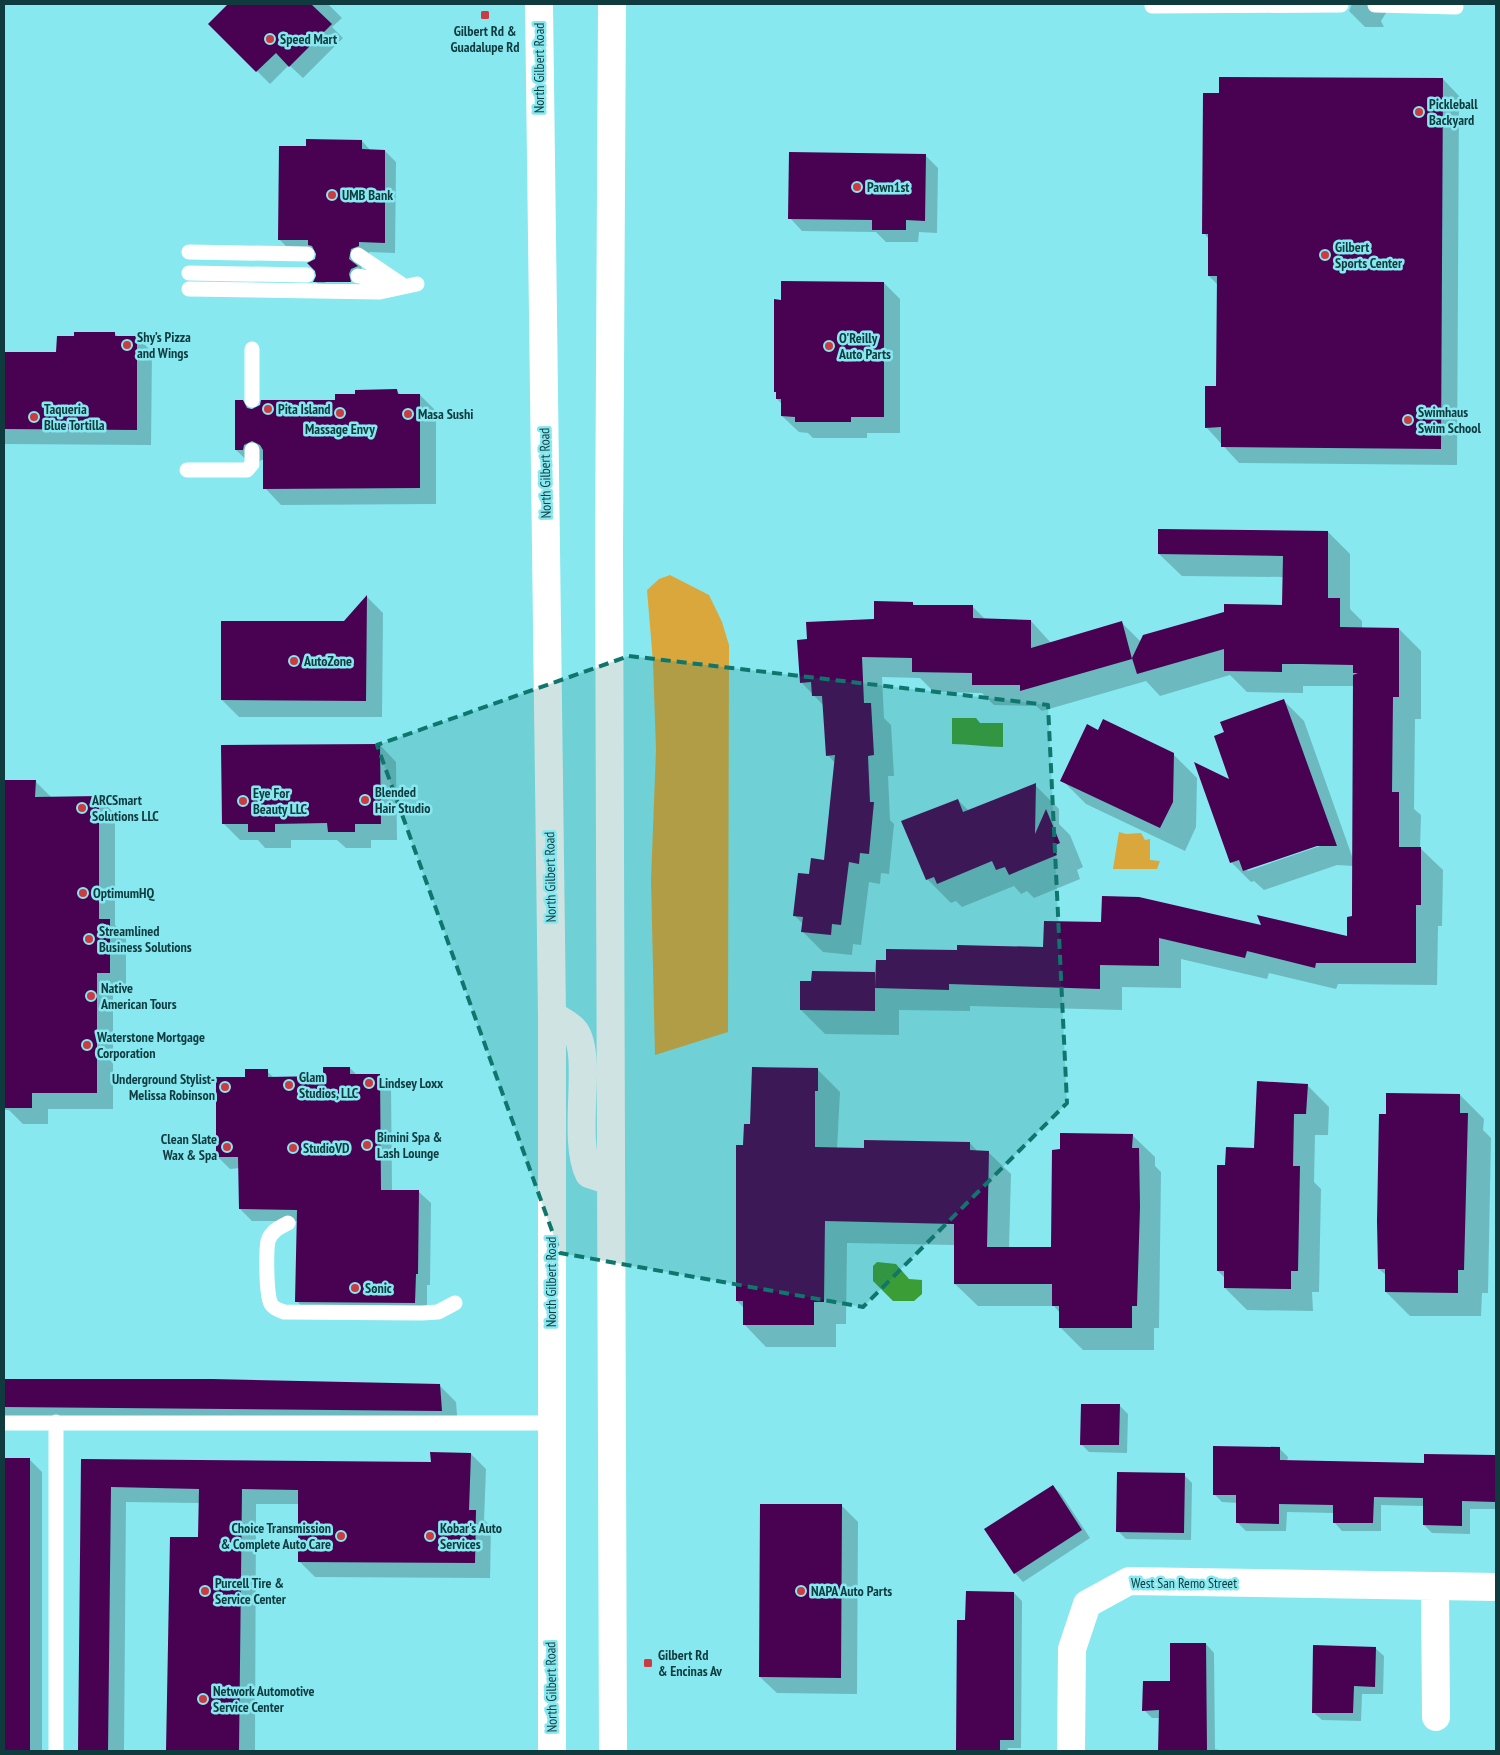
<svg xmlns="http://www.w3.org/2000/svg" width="1500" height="1755" font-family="'PT Sans Narrow',sans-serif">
  <rect width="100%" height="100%" fill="#87e8f0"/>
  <!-- green -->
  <path fill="#daa73c" d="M 670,575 L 709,595 L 722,622 L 729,645 L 728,1032 L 655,1055 L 651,880 L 656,750 L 653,662 L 647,590 L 659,579 Z
    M 1119,832 L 1126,834 L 1141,833 L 1145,840 L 1150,839 L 1150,860 L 1160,861 L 1157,869 L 1113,869 Z"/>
  <!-- water -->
  <path fill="#3b9d36" d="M 952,718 L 976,718 L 980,723 L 1003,723 L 1003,747 C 985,747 969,744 952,744 Z
    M 877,1262 L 896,1264 L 909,1279 L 922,1280 L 922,1294 L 914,1301 L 893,1301 L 873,1281 L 873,1266 Z"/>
  <!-- shadow -->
  <path fill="#0003" fill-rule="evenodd" d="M 230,4 L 328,4 L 342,18 L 332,27 L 343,38 L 303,78 L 289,65 L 270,84 L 210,24 Z
    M 1352,4 L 1403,4 L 1386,13 L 1381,21 L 1384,27 L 1365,27 L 1349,11 Z
    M 1443,79 L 1459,96 L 1457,465 L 1239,463 L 1206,427 L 1217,387 L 1218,285 L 1209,276 L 1209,239 L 1204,233 Z
    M 362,141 L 371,151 L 385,151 L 396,162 L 395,253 L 369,252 L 369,257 L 361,260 L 362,280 L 359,285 L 325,292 L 315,281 L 318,276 L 316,260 L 318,254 L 315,250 L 290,250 L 279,239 L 307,147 ZM 323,280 L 357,281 L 357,284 L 326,283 Z
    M 926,156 L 938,168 L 937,233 L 919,232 L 918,242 L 886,242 L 876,232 L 802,231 L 790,218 Z
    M 884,283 L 900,299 L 900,433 L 867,433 L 867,438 L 813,438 L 808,433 L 799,432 L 782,416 L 782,404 L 777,399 L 782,301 Z
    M 114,333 L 118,337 L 137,337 L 152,352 L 151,445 L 4,444 L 4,353 L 58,353 Z
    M 397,391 L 401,395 L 420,395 L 436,411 L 436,504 L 281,505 L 265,488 L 264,459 L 260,461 L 259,466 L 253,466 L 236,450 L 242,401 L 251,410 L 337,401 L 356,395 Z
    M 1328,532 L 1350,554 L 1350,609 L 1362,621 L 1362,628 L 1399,629 L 1421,651 L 1421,719 L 1415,719 L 1414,809 L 1421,815 L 1420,848 L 1443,870 L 1442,926 L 1438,926 L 1437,985 L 1338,984 L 1336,989 L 1269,973 L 1267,979 L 1181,959 L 1181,988 L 1122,987 L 1122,1010 L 970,1006 L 970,1011 L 899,1010 L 899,1035 L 825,1034 L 801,1010 L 875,973 L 877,975 L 959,951 L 1045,949 L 1263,927 L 1349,938 L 1353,917 L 1354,866 L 1337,865 L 1264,890 L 1254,881 L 1251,882 L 1231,862 L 1232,782 L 1225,733 L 1284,701 L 1304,721 L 1353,859 L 1354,686 L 1303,686 L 1303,693 L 1247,692 L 1230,675 L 1160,696 L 1146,681 L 1042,711 L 1036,706 L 994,705 L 982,693 L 934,692 L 920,678 L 882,677 L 884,718 L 891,725 L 894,776 L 888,776 L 890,820 L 894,824 L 889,874 L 881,873 L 880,884 L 869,882 L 861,945 L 853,944 L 852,955 L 823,952 L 803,932 L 804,925 L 795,916 L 810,876 L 825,861 L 835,763 L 828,755 L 824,706 L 801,682 L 808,640 L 875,620 L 912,603 L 916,606 L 973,607 L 986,620 L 1031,621 L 1051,643 L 1121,622 L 1141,642 L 1283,606 L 1284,577 L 1182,576 L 1159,554 ZM 1323,843 L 1323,845 L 1248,871 L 1246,869 Z
    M 367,597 L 383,613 L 382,717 L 239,717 L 222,700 L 344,622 Z
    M 380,745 L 396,762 L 397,840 L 371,840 L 371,848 L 346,848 L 337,840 L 291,840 L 291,848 L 265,848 L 258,840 L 240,840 L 223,823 Z
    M 1173,754 L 1197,778 L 1196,827 L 1185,851 L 1086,804 L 1062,780 Z
    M 35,781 L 52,798 L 98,797 L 115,814 L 115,925 L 126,936 L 126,989 L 113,989 L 113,1109 L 48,1109 L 48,1124 L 23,1124 L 9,1110 L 4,1110 L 4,797 Z
    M 1035,785 L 1059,809 L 1059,824 L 1070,835 L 1083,867 L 1077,870 L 1080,879 L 1034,898 L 1027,891 L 1021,894 L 1014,886 L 962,907 L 956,901 L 951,903 L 927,879 L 958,800 L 969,811 Z
    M 350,1068 L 357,1075 L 379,1075 L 391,1087 L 392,1191 L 419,1192 L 431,1203 L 430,1285 L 427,1285 L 427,1314 L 308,1313 L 297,1301 L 298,1221 L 252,1221 L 240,1209 L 240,1168 L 230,1169 L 218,1157 L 246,1078 L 267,1071 L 274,1078 L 324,1077 Z
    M 817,1069 L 840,1092 L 837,1149 L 970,1143 L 978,1152 L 988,1152 L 1011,1174 L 1009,1248 L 1052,1248 L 1132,1135 L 1155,1157 L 1155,1166 L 1161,1172 L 1159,1328 L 1154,1328 L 1154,1350 L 1083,1350 L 1060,1327 L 1060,1313 L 1054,1306 L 978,1306 L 955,1284 L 955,1245 L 847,1243 L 846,1324 L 836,1324 L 836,1347 L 766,1347 L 744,1324 L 744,1308 L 737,1301 L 745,1147 L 751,1125 Z
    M 1307,1085 L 1329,1107 L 1328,1135 L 1315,1135 L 1314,1182 L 1321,1189 L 1319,1292 L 1312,1292 L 1313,1311 L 1247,1310 L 1225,1288 L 1225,1278 L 1218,1271 L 1226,1167 L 1255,1149 Z
    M 1460,1095 L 1484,1119 L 1483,1130 L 1491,1138 L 1488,1293 L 1482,1293 L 1481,1316 L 1410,1316 L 1386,1292 L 1386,1275 L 1379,1269 L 1388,1115 Z
    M 4,1379 L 212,1380 L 439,1385 L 456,1402 L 458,1427 L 4,1423 Z
    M 1119,1405 L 1128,1414 L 1127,1453 L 1089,1452 L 1081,1444 Z
    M 1279,1448 L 1288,1457 L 1287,1461 L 1425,1464 L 1425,1455 L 1496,1456 L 1496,1509 L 1470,1509 L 1470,1534 L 1432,1533 L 1424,1525 L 1424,1506 L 1381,1505 L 1381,1531 L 1342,1531 L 1334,1522 L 1334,1513 L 1287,1512 L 1286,1531 L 1246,1531 L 1237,1522 L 1238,1503 L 1222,1502 L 1214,1494 Z
    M 471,1454 L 486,1469 L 484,1520 L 491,1526 L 490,1578 L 315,1577 L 299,1561 L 299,1504 L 256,1504 L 255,1751 L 167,1751 L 171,1538 L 199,1538 L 200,1503 L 126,1502 L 124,1751 L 80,1751 L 82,1460 L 432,1463 Z
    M 4,1459 L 29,1459 L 42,1472 L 42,1751 L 4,1751 Z
    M 1184,1475 L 1192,1483 L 1191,1540 L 1126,1539 L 1118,1531 Z
    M 1053,1486 L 1061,1494 L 1090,1538 L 1023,1582 L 1015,1573 L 986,1530 Z
    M 841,1505 L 858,1522 L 857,1694 L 777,1693 L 760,1677 Z
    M 1014,1593 L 1022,1601 L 1021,1748 L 1008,1748 L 1007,1751 L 957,1751 L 959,1621 L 967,1621 Z
    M 1206,1644 L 1214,1653 L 1215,1749 L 1223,1751 L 1160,1751 L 1160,1718 L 1152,1718 L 1144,1710 Z
    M 1375,1648 L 1384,1656 L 1383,1694 L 1362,1694 L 1361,1721 L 1322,1720 L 1313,1712 Z"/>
  <!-- building -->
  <path fill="#480251" d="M 228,4 L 311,4 L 332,24 L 289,67 L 276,53 L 256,72 L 208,24 Z
    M 1219,77 L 1443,78 L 1441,449 L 1221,447 L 1221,427 L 1205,428 L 1205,386 L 1216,386 L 1217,276 L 1208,276 L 1208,234 L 1202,234 L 1203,93 L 1219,93 Z
    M 306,139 L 362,140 L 362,149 L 385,150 L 385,243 L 359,242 L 359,246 L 351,249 L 349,259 L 358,266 L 351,269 L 349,274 L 351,282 L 313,282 L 316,276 L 315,271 L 307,263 L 315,259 L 316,254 L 312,246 L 308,245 L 308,240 L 278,240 L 279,146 L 306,146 Z
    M 789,152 L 926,154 L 925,221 L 906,220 L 906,230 L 872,230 L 872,220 L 788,219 Z
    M 781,281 L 884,282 L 884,417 L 851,417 L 851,422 L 795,422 L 795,417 L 781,416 L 781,399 L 776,399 L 776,392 L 774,392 L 774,299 L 781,300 Z
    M 74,332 L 115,332 L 115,336 L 137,336 L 137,430 L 4,429 L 4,352 L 56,352 L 57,336 L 74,336 Z
    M 397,389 L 398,394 L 420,394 L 420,488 L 263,489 L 263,450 L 260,445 L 252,441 L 244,445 L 243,450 L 235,450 L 235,400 L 243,400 L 247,408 L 252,409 L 260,405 L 261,400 L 335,400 L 335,394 L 355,394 L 355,390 Z
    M 1158,529 L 1328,531 L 1328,598 L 1340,598 L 1340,627 L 1399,628 L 1399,697 L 1393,697 L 1392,792 L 1399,792 L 1399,847 L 1421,847 L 1421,905 L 1416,905 L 1416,963 L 1316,963 L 1315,968 L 1247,951 L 1245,958 L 1159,938 L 1159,966 L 1100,965 L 1100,989 L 949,984 L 949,990 L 875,988 L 876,960 L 886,960 L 886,949 L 957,950 L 957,945 L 1043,947 L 1044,921 L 1101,922 L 1102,896 L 1139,897 L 1261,925 L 1257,915 L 1347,936 L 1347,917 L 1352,916 L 1352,904 L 1353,675 L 1358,673 L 1353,673 L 1353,665 L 1302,664 L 1282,664 L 1282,672 L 1224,671 L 1224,649 L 1137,674 L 1132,658 L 1143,635 L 1224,612 L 1224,604 L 1282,605 L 1283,556 L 1158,554 Z
    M 367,595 L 366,701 L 221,700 L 221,621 L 344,621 Z
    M 874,601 L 913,602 L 913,605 L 973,605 L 973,618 L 1031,620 L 1031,648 L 1122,621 L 1132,659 L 1020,691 L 1020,685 L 972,685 L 972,673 L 912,672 L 912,658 L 862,657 L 864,703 L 871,703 L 874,755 L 868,756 L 870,802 L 874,802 L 869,854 L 860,853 L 859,864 L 849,862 L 841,925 L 832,924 L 831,935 L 801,932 L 803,917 L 793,916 L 798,873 L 809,874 L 811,858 L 824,860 L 835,755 L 826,756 L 822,696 L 812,696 L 811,682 L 800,683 L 797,640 L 807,639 L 806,622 L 874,619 Z
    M 1284,699 L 1337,846 L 1317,846 L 1243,871 L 1239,860 L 1230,863 L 1194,762 L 1229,779 L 1214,736 L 1224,732 L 1220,722 Z
    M 1103,719 L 1174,753 L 1173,802 L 1160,828 L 1060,781 L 1087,724 L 1098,730 Z
    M 380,744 L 381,824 L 355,824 L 355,832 L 328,832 L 327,823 L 275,824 L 275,832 L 248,832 L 248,824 L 222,824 L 221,745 Z
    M 5,780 L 36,780 L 35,797 L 99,796 L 99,919 L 110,919 L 110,973 L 97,973 L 97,1093 L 32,1093 L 32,1108 L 5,1108 L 4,1094 Z
    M 1036,783 L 1035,834 L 1046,809 L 1060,843 L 1053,846 L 1057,855 L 1009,875 L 1005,867 L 996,870 L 992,861 L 937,884 L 934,877 L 926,880 L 901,821 L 958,799 L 963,812 Z
    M 812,971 L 875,972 L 875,1011 L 800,1010 L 800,981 L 811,981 Z
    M 323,1067 L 350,1067 L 350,1074 L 380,1074 L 381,1190 L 419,1190 L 418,1274 L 416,1274 L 415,1303 L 295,1302 L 297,1210 L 239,1209 L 238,1157 L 216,1157 L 216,1077 L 245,1077 L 245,1069 L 268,1069 L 268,1077 L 323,1076 Z
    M 752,1067 L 818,1068 L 818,1091 L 815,1091 L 815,1147 L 864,1148 L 864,1140 L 970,1142 L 970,1150 L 989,1151 L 987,1247 L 1051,1247 L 1052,1150 L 1060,1149 L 1060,1133 L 1133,1134 L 1132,1148 L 1139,1148 L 1140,1207 L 1137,1306 L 1132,1306 L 1132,1328 L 1059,1328 L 1059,1306 L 1052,1306 L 1052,1284 L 954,1284 L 954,1224 L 825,1221 L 824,1302 L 814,1302 L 814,1325 L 743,1325 L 743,1301 L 736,1301 L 736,1145 L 743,1145 L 744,1124 L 750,1124 Z
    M 1257,1081 L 1308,1084 L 1306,1114 L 1294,1114 L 1293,1166 L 1300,1166 L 1298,1271 L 1291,1271 L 1291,1289 L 1224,1288 L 1224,1271 L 1217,1271 L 1217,1165 L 1225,1165 L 1226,1147 L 1254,1148 Z
    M 1386,1093 L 1460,1094 L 1460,1113 L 1468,1113 L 1464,1270 L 1458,1270 L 1458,1293 L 1385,1292 L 1385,1269 L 1378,1269 L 1377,1221 L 1379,1114 L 1386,1114 Z
    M 4,1379 L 212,1379 L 440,1384 L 442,1411 L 4,1407 Z
    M 1081,1404 L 1120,1404 L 1119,1445 L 1080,1445 Z
    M 1213,1446 L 1280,1447 L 1280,1460 L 1424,1463 L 1424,1454 L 1496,1455 L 1496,1502 L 1462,1501 L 1462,1526 L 1423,1525 L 1423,1498 L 1374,1497 L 1373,1523 L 1333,1523 L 1333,1505 L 1279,1504 L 1279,1524 L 1236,1523 L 1236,1495 L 1213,1495 Z
    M 430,1452 L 471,1453 L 469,1510 L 476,1510 L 475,1563 L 298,1562 L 298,1490 L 242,1489 L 239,1751 L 166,1751 L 170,1537 L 198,1537 L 199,1489 L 111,1487 L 108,1751 L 78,1751 L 81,1459 L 431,1462 Z
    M 4,1458 L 30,1458 L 30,1751 L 4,1751 Z
    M 1117,1472 L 1185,1473 L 1184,1533 L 1116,1532 Z
    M 1053,1485 L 1082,1530 L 1014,1574 L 984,1529 Z
    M 760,1504 L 842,1504 L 841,1678 L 759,1677 Z
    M 966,1591 L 1014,1592 L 1014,1740 L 1000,1740 L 1000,1751 L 956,1751 L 957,1620 L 965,1620 Z
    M 1170,1643 L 1206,1643 L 1207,1751 L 1158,1751 L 1159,1710 L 1142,1711 L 1143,1681 L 1170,1681 Z
    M 1313,1645 L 1376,1647 L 1375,1687 L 1354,1686 L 1353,1713 L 1312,1713 Z"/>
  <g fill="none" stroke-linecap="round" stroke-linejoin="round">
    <!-- lane -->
    <path stroke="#fff" stroke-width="15" d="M 1375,5 L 1456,7
      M 1152,6 L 1341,5
      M 189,252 L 307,254
      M 358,255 L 404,286
      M 189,273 L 307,275
      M 358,276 L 398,284
      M 189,289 L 380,292 L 417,284
      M 252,400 L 252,349
      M 187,470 L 247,470 L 252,464 L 252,450
      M 288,1223 C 280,1227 271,1231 268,1241 C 266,1252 266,1294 271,1304 C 274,1309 279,1310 284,1312 L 422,1313 L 438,1312 L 455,1303
      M 4,1423 L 551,1423
      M 56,1751 L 56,1422"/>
    <!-- street -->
    <path stroke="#fff" stroke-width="28" d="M 1435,1586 L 1436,1717
      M 1071,1751 L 1072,1649 L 1087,1604 L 1129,1581 L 1496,1587"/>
    <!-- primary -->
    <path stroke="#fff" stroke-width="28" d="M 539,4 L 552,1015 L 552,1751
      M 612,4 L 609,551 L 613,1751
      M 552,1015 C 559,1019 569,1024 574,1030 C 594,1053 571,1137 589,1174 L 610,1181"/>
  </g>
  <!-- marked area -->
  <path fill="#0f766e" fill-opacity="0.2" stroke="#0f766e" stroke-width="4" stroke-dasharray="10 6" stroke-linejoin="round" d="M 629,656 L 1048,705 L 1067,1103 L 863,1307 L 560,1253 L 377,745 Z"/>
  <!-- markers -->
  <g fill="#ca3b42" stroke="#87e8f0" stroke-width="2">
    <rect x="480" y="10" width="10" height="10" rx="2.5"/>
    <circle cx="270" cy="39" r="5"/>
    <circle cx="1419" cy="112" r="5"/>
    <circle cx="857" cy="187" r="5"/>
    <circle cx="332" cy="195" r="5"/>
    <circle cx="1325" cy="255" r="5"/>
    <circle cx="127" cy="345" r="5"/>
    <circle cx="829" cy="346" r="5"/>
    <circle cx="268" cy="409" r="5"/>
    <circle cx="340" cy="413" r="5"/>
    <circle cx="408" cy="414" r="5"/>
    <circle cx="34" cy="417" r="5"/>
    <circle cx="1408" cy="420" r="5"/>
    <circle cx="294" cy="661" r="5"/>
    <circle cx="365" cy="800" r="5"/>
    <circle cx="243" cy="801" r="5"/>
    <circle cx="82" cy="808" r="5"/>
    <circle cx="83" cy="893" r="5"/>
    <circle cx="89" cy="939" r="5"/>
    <circle cx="91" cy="996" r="5"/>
    <circle cx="87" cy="1045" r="5"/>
    <circle cx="369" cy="1083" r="5"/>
    <circle cx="289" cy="1085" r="5"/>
    <circle cx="225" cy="1087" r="5"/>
    <circle cx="367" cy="1145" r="5"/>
    <circle cx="227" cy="1147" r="5"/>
    <circle cx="293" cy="1148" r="5"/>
    <circle cx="355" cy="1288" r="5"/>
    <circle cx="341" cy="1536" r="5"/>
    <circle cx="430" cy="1536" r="5"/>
    <circle cx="205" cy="1591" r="5"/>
    <circle cx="801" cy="1591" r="5"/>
    <rect x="643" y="1658" width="10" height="10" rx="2.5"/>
    <circle cx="203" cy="1699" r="5"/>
  </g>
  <g text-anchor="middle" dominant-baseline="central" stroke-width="5" stroke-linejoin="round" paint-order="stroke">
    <!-- poi labels -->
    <g font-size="14" font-weight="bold" fill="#103b3e" stroke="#87e8f0" text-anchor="start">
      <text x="485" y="31" text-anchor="middle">Gilbert Rd &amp;<tspan x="485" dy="16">Guadalupe Rd</tspan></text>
      <text x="280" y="39">Speed Mart</text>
      <text x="1429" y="104">Pickleball<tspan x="1429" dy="16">Backyard</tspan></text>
      <text x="867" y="187">Pawn1st</text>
      <text x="342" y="195">UMB Bank</text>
      <text x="1335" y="247">Gilbert<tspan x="1335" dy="16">Sports Center</tspan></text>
      <text x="137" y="337">Shy’s Pizza<tspan x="137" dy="16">and Wings</tspan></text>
      <text x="839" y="338">O'Reilly<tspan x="839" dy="16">Auto Parts</tspan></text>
      <text x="44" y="409">Taqueria<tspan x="44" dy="16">Blue Tortilla</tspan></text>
      <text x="278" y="409">Pita Island</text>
      <text x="1418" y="412">Swimhaus<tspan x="1418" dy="16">Swim School</tspan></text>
      <text x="418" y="414">Masa Sushi</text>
      <text x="340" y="429" text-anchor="middle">Massage Envy</text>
      <text x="304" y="661">AutoZone</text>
      <text x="375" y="792">Blended<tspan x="375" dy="16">Hair Studio</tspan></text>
      <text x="253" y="793">Eye For<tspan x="253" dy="16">Beauty LLC</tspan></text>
      <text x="92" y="800">ARCSmart<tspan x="92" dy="16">Solutions LLC</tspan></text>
      <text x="93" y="893">OptimumHQ</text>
      <text x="99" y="931">Streamlined<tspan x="99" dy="16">Business Solutions</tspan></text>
      <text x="101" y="988">Native<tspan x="101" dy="16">American Tours</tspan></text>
      <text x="97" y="1037">Waterstone Mortgage<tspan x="97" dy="16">Corporation</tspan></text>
      <text x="299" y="1077">Glam<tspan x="299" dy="16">Studios, LLC</tspan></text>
      <text x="215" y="1079" text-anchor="end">Underground Stylist-<tspan x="215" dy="16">Melissa Robinson</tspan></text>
      <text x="379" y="1083">Lindsey Loxx</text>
      <text x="377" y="1137">Bimini Spa &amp;<tspan x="377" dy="16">Lash Lounge</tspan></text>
      <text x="217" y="1139" text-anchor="end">Clean Slate<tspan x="217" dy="16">Wax &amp; Spa</tspan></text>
      <text x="303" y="1148">StudioVD</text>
      <text x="365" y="1288">Sonic</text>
      <text x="331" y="1528" text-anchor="end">Choice Transmission<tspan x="331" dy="16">&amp; Complete Auto Care</tspan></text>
      <text x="440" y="1528">Kobar's Auto<tspan x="440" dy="16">Services</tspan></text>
      <text x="215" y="1583">Purcell Tire &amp;<tspan x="215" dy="16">Service Center</tspan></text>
      <text x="811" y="1591">NAPA Auto Parts</text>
      <text x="658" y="1655">Gilbert Rd<tspan x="658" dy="16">&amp; Encinas Av</tspan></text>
      <text x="213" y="1691">Network Automotive<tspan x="213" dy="16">Service Center</tspan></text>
    </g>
    <!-- street labels -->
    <g font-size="14" fill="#103b3e" stroke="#87e8f0">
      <text transform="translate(539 68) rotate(-90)">North Gilbert Road</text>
      <text transform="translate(545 473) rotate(-91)">North Gilbert Road</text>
      <text transform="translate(550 877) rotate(-91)">North Gilbert Road</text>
      <text transform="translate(551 1282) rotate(-90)">North Gilbert Road</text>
      <text x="1184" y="1583">West San Remo Street</text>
      <text transform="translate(551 1687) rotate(-91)">North Gilbert Road</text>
    </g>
  </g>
  <!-- border -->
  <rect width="1500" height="1755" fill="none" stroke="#103b3e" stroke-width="10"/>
</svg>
